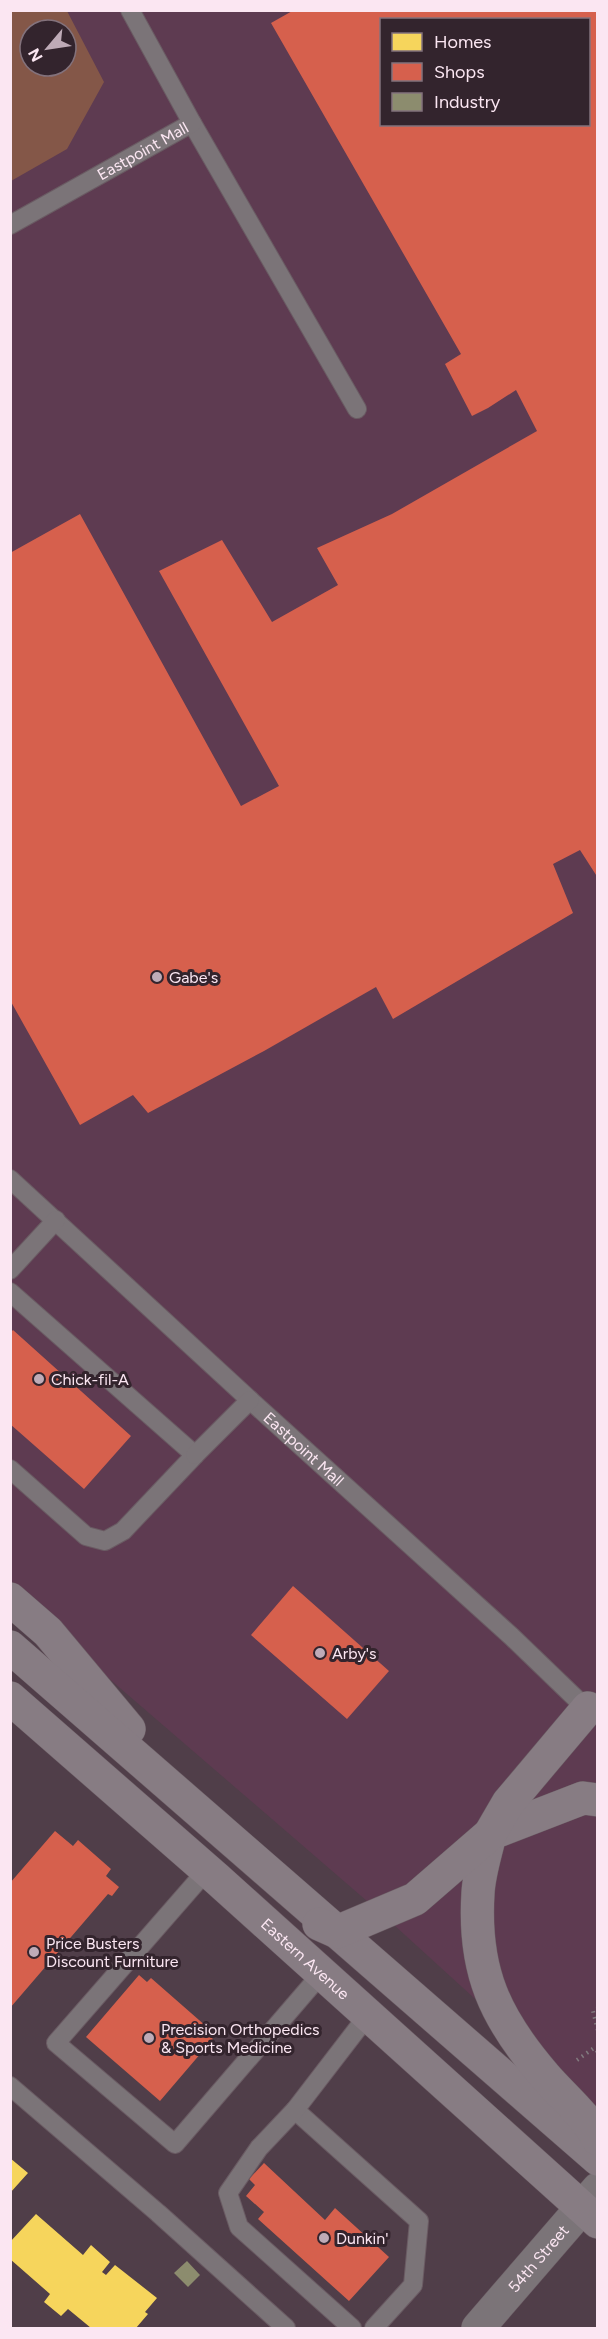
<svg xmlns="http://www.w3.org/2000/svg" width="608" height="2339" font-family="Figtree,sans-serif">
  <rect width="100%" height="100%" fill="#503e49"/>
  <!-- built -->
  <path fill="#5e3b51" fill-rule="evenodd" d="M 11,11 L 597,11 L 597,2110 L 382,1914 L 11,1594 ZM 382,20 L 588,20 L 588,124 L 382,124 ZM 30,30 L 66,30 L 66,66 L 30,66 Z"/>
  <!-- green -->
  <path fill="#845748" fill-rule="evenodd" d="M 11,10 L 67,11 L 104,82 L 67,149 L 11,181 ZM 30,30 L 66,30 L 66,66 L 30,66 Z"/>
  <!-- homes -->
  <path fill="#f6d55c" d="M 10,2158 L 28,2173 L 10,2193 Z
    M 36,2214 L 83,2255 L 91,2245 L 110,2262 L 102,2272 L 106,2275 L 115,2265 L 157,2298 L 145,2312 L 148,2314 L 136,2328 L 91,2328 L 68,2309 L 61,2316 L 44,2302 L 50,2294 L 10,2259 L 10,2242 Z"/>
  <!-- shops -->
  <path fill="#d6604d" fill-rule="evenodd" d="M 294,10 L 598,10 L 598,878 L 580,850 L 553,864 L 573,913 L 393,1019 L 376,987 L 264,1051 L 148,1113 L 133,1095 L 80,1125 L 10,1000 L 10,553 L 80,514 L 241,806 L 279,786 L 159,571 L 222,540 L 272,622 L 338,585 L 317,548 L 392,514 L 537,431 L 516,390 L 488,408 L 472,416 L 445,364 L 461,354 L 271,23 ZM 382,20 L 588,20 L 588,124 L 382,124 Z
    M 13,1330 L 131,1436 L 84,1489 L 10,1424 L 10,1333 Z
    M 293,1586 L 389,1671 L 347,1719 L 251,1635 Z
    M 55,1831 L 73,1846 L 78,1840 L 111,1869 L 106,1876 L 119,1887 L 112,1896 L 108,1894 L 10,2008 L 10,1883 Z
    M 139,1975 L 147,1982 L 151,1978 L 207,2027 L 204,2032 L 213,2039 L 160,2101 L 86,2037 Z
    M 264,2163 L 325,2220 L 335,2208 L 389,2257 L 349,2301 L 258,2219 L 264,2212 L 246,2196 L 255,2185 L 249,2179 Z"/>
  <!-- industry -->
  <path fill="#8c8c6e" d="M 187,2261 L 200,2275 L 188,2287 L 174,2273 Z"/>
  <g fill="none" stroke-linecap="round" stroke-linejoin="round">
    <!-- service casing -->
    <g stroke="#6a5b63" stroke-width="20">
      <g id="service">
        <path d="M 192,123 L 357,409"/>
        <path id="s1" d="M 10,225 L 192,123 L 130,10"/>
        <path id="s2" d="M 10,1179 L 250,1400 L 511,1636 L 592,1714"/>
        <path d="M 10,1270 L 56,1220"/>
        <path d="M 10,1292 L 195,1455 L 123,1531 L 105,1541 L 86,1536 L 10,1469"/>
        <path d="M 195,1455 L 250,1400"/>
        <path d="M 207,1870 L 56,2043 L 175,2144 L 322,1973"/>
        <path d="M 10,2086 L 158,2213 L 286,2328"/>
        <path d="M 295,2110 L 419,2221 L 413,2285 L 374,2328"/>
        <path d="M 352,2328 L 239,2227 L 228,2193 L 259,2148 L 295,2110 L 368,2015"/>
      </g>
    </g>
    <!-- minor casing -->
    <g stroke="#6a5b63" stroke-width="34">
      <g id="minor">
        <path id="s3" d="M 478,2328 L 598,2189"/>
      </g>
    </g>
    <!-- primary casing -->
    <g stroke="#6a5b63" stroke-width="34">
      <g id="primary">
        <path d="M 10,1599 L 48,1632 L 129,1729"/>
        <path d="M 10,1647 L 598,2159"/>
        <path id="s4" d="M 10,1698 L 216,1878 L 598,2222"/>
        <path d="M 598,1800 L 583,1798 L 490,1834 C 486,1853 479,1873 478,1893 C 473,1971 495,2018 545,2076 C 563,2097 586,2115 598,2139"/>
        <path d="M 319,1924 L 337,1932 L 415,1899 L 490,1834 L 508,1803 L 588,1708"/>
      </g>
    </g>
    <!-- path -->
    <path stroke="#81797e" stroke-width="4" stroke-dasharray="1.5 4.5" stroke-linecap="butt" d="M 598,2008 L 593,2011 L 598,2031
      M 577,2060 L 594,2048 L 598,2052"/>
    <!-- service -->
    <use href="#service" stroke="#7b7478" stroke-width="18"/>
    <!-- minor -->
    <use href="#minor" stroke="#7b7478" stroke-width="33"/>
    <!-- primary -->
    <use href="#primary" stroke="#877c83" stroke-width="33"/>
  </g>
  <!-- markers -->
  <g fill="#bfabb7" stroke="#33242d" stroke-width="2">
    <circle cx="157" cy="977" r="6"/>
    <circle cx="39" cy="1379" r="6"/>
    <circle cx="320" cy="1653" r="6"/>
    <circle cx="34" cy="1952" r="6"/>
    <circle cx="149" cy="2038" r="6"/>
    <circle cx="324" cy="2238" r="6"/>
  </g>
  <g text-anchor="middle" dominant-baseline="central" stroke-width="6" stroke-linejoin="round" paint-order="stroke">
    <!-- street labels -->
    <g font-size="16" fill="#fbe6f2" stroke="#33242d">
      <text stroke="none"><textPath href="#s1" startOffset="152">Eastpoint Mall</textPath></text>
      <text stroke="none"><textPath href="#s2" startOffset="399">Eastpoint Mall</textPath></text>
      <text stroke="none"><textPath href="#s4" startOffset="394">Eastern Avenue</textPath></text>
      <text stroke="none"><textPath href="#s3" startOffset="92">54th Street</textPath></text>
    </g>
    <!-- poi labels -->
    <g font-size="16" fill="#fbe6f2" stroke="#33242d" text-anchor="start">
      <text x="169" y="977">Gabe's</text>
      <text x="51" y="1379">Chick-fil-A</text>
      <text x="332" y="1653">Arby's</text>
      <text x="46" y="1943">Price Busters<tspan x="46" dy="18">Discount Furniture</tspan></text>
      <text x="161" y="2029">Precision Orthopedics<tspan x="161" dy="18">&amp; Sports Medicine</tspan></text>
      <text x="336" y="2238">Dunkin'</text>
    </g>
  </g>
  <!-- border -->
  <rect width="608" height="2339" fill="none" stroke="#fbe6f2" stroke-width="24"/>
  <!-- legend -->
  <rect x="380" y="18" width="210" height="108" fill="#33242d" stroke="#83727c" stroke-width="1.5"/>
  <rect x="392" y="33" width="30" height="18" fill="#f6d55c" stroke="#83727c" stroke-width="1.5"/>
  <text x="434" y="48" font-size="18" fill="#fbe6f2">Homes</text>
  <rect x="392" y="63" width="30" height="18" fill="#d6604d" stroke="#83727c" stroke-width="1.5"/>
  <text x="434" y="78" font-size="18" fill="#fbe6f2">Shops</text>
  <rect x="392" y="93" width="30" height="18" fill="#8c8c6e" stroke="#83727c" stroke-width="1.5"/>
  <text x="434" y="108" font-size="18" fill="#fbe6f2">Industry</text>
  <!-- north arrow -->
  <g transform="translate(48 48) rotate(241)"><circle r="28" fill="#33242d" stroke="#83727c" stroke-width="1.5"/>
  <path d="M0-4.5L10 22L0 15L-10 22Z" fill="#bfabb7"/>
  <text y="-9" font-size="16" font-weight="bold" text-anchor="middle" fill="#fbe6f2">N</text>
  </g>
</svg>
